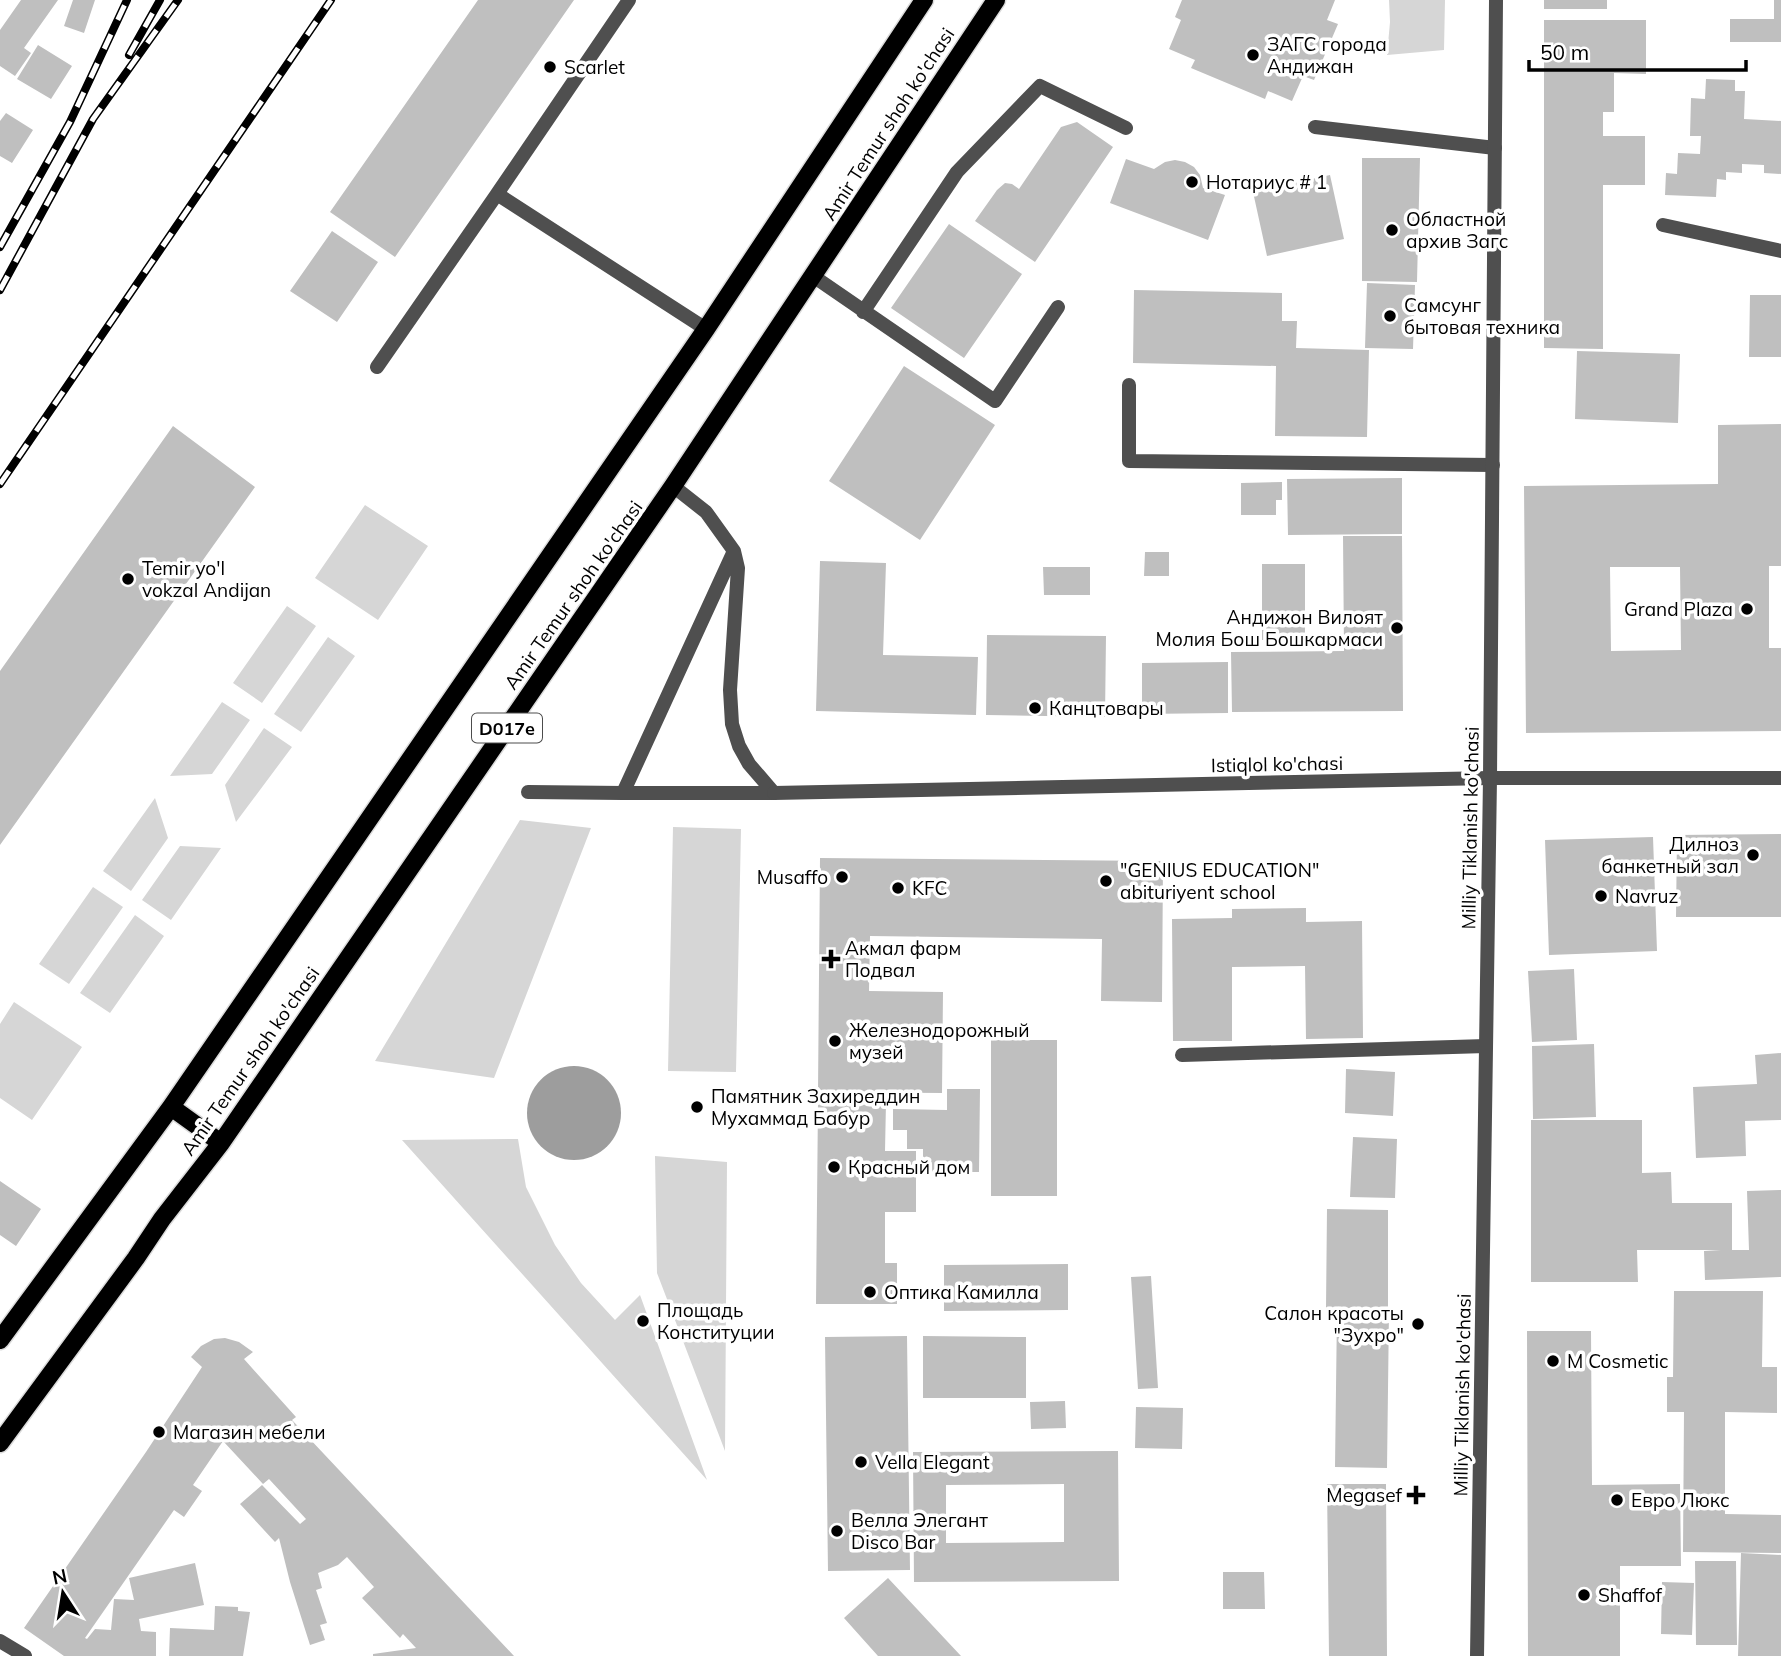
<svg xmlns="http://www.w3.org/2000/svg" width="1781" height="1656" font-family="Mulish,sans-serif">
  <rect width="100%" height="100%" fill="#fff"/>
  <!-- green -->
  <path fill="#d6d6d6" d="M 1389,0 L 1445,0 L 1444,50 L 1387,55 L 1390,22 Z
    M 365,505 L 428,546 L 378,620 L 315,578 Z
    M 287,606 L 316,626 L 262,703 L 233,683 Z
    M 328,637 L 355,656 L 301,732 L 274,714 Z
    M 222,702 L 250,720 L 212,774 L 170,776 Z
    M 264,728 L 292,747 L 236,822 L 225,785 Z
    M 155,798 L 168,838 L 131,891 L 103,871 Z
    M 520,820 L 591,828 L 494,1078 L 375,1061 Z
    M 673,827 L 741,829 L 736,1072 L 668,1071 Z
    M 180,846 L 221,848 L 171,920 L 142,900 Z
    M 93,887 L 123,907 L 69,984 L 39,964 Z
    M 135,915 L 164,936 L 110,1013 L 80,993 Z
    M 14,1002 L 82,1047 L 32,1120 L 0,1098 L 0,1024 Z
    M 518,1139 L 526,1187 L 555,1245 L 581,1283 L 615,1320 L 640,1295 L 707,1480 L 402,1140 Z
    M 655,1156 L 727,1162 L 725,1451 L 657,1273 Z"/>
  <!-- water -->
  <path fill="#9d9d9d" d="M527 1113a47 47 0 1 1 94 0a47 47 0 1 1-94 0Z"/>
  <!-- building -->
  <path fill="#bfbfbf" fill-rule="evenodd" d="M 21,0 L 58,0 L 24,48 L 31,53 L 15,76 L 0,66 L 0,30 Z
    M 73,0 L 95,0 L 84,33 L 64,26 Z
    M 478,0 L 574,0 L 395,257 L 330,212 Z
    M 1182,0 L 1335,0 L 1327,20 L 1338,24 L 1314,80 L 1303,76 L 1292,101 L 1268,91 L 1265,99 L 1191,68 L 1195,60 L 1169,49 L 1181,20 L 1175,17 Z
    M 1544,0 L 1607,0 L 1607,9 L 1544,9 Z
    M 1774,0 L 1781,0 L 1781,42 L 1730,42 L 1730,19 L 1774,19 Z
    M 1544,20 L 1646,20 L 1646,74 L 1614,73 L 1614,112 L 1603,112 L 1603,136 L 1645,136 L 1645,185 L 1603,185 L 1603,349 L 1544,348 Z
    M 38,45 L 72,66 L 51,99 L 17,79 Z
    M 1706,79 L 1735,80 L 1735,91 L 1745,91 L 1744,119 L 1781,121 L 1781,174 L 1764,173 L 1764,165 L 1742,164 L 1742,173 L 1726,172 L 1726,180 L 1717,179 L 1716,197 L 1665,195 L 1666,173 L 1677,174 L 1678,153 L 1700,154 L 1701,136 L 1690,136 L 1691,98 L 1705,99 Z
    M 6,113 L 33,130 L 12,163 L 0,156 L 0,121 Z
    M 1077,122 L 1113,147 L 1035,262 L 975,221 L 997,190 L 1005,183 L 1012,184 L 1019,189 L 1061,127 Z
    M 1362,158 L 1420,158 L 1417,282 L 1362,281 Z
    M 1126,159 L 1154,169 L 1165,162 L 1175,160 L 1185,162 L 1194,167 L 1200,175 L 1203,188 L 1225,195 L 1208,240 L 1110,203 Z
    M 1330,175 L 1344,239 L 1267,256 L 1253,192 Z
    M 949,224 L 1022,274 L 964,358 L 891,308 Z
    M 332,231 L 378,262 L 337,322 L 290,291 Z
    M 1367,283 L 1415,285 L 1413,349 L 1365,348 Z
    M 1134,290 L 1282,293 L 1282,321 L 1297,321 L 1296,348 L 1369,350 L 1367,437 L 1275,436 L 1276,366 L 1133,363 Z
    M 1750,295 L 1781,295 L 1781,357 L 1749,357 Z
    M 1577,351 L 1680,354 L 1678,423 L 1575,419 Z
    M 904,366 L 995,425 L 920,540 L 829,481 Z
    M 1781,424 L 1781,566 L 1769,566 L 1769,648 L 1781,648 L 1781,731 L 1526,733 L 1524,486 L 1718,484 L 1718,425 ZM 1610,567 L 1680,567 L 1681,650 L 1611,651 Z
    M 173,426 L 255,487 L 0,845 L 0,671 Z
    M 1402,478 L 1402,534 L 1288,535 L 1287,479 Z
    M 1282,482 L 1282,500 L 1276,500 L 1276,515 L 1241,515 L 1241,483 Z
    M 1343,536 L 1402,536 L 1403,711 L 1232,712 L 1231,652 L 1344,651 Z
    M 1145,552 L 1169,552 L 1169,576 L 1144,576 Z
    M 820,561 L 886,563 L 883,655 L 978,657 L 976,715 L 816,711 Z
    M 1262,564 L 1305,564 L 1305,639 L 1262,640 Z
    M 1043,567 L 1090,567 L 1090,595 L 1044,595 Z
    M 987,635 L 1106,636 L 1105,717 L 986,715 Z
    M 1228,662 L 1228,713 L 1142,714 L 1142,663 Z
    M 1781,834 L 1781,917 L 1676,917 L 1677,835 Z
    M 1653,837 L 1657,951 L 1549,955 L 1545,840 Z
    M 820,858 L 1163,861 L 1162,1002 L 1101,1001 L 1102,939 L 870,936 L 869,991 L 943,992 L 942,1093 L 818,1092 Z
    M 1306,908 L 1306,922 L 1362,921 L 1363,1038 L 1306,1039 L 1305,966 L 1232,967 L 1232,1041 L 1173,1041 L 1172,919 L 1232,918 L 1232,909 Z
    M 1574,969 L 1577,1040 L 1532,1042 L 1528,971 Z
    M 991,1040 L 1057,1040 L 1057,1196 L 991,1196 Z
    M 1594,1044 L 1596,1117 L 1533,1119 L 1532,1046 Z
    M 1781,1053 L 1781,1120 L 1745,1121 L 1746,1156 L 1696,1158 L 1693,1087 L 1757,1084 L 1755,1055 Z
    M 1346,1069 L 1395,1072 L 1393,1116 L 1345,1113 Z
    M 947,1089 L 980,1089 L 979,1172 L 923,1172 L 923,1149 L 907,1149 L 907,1130 L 893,1130 L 893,1109 L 947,1110 Z
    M 818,1102 L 886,1102 L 885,1151 L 916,1151 L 916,1212 L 885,1212 L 885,1263 L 897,1263 L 897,1304 L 816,1304 Z
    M 1531,1120 L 1642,1120 L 1642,1173 L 1671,1172 L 1672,1203 L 1732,1203 L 1732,1250 L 1749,1250 L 1747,1191 L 1781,1190 L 1781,1277 L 1705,1280 L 1704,1251 L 1721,1250 L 1637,1250 L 1638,1282 L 1531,1282 Z
    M 1353,1137 L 1397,1139 L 1395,1198 L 1350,1197 Z
    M 0,1181 L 41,1209 L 16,1246 L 0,1235 Z
    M 1327,1209 L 1388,1210 L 1388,1309 L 1326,1308 Z
    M 1068,1264 L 1068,1310 L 944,1311 L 944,1265 Z
    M 1151,1276 L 1158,1388 L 1138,1389 L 1131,1277 Z
    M 1674,1291 L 1763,1291 L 1762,1367 L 1777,1367 L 1777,1413 L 1725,1412 L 1725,1514 L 1781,1515 L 1781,1553 L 1683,1552 L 1684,1412 L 1667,1412 L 1667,1377 L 1673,1377 Z
    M 1337,1310 L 1389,1310 L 1387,1468 L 1335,1467 Z
    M 1527,1331 L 1591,1331 L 1592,1485 L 1680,1484 L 1681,1566 L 1620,1566 L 1620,1656 L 1528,1656 Z
    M 907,1336 L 910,1570 L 828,1571 L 825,1337 Z
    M 923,1336 L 1026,1337 L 1026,1398 L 923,1398 Z
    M 225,1338 L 239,1342 L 253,1352 L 244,1359 L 296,1417 L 292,1420 L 514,1656 L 373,1656 L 373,1654 L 416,1648 L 403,1634 L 400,1638 L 362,1598 L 374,1587 L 347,1557 L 338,1565 L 318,1573 L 322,1588 L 316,1590 L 327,1623 L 320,1625 L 325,1640 L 310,1645 L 290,1582 L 279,1538 L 275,1542 L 240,1504 L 262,1485 L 300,1524 L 306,1519 L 269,1479 L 263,1484 L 223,1441 L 193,1485 L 202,1491 L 184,1517 L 174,1510 L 85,1638 L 87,1639 L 95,1629 L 111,1630 L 114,1599 L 134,1600 L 129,1578 L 195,1563 L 204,1605 L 139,1619 L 141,1631 L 156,1632 L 156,1656 L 64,1656 L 24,1628 L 146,1452 L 202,1367 L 191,1357 L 201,1346 L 214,1339 Z
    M 1065,1401 L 1066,1428 L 1031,1429 L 1030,1402 Z
    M 1136,1407 L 1183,1408 L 1182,1449 L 1135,1448 Z
    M 1118,1451 L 1119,1581 L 914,1582 L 913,1452 ZM 1064,1484 L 1064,1542 L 946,1543 L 946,1485 Z
    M 1327,1484 L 1386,1484 L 1387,1656 L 1329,1656 Z
    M 1741,1553 L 1781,1555 L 1781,1656 L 1738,1656 Z
    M 1695,1561 L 1736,1561 L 1737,1645 L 1696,1645 Z
    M 1223,1572 L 1264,1572 L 1265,1609 L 1223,1609 Z
    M 888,1578 L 961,1656 L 878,1656 L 844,1618 Z
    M 1662,1582 L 1694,1583 L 1692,1635 L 1661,1634 Z
    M 215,1606 L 238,1607 L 238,1611 L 250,1612 L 243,1656 L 169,1656 L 170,1628 L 214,1630 Z"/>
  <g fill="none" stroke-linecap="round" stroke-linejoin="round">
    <!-- primary casing -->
    <g stroke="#dbdbdb" stroke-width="21">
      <path id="primary" d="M 171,1107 L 221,1143
        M 0,1340 L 171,1107 L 706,329 L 924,0
        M 0,1443 L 136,1258 L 162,1219 L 221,1143 L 673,486 L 996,0"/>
    </g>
    <!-- service -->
    <path stroke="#4f4f4f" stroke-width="14" d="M 629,0 L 497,194 L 706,329
      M 1315,127 L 1495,148
      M 1663,225 L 1781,251
      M 813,276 L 995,401 L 1058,307
      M 863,312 L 957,172 L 1040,86 L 1126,128
      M 377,367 L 497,194
      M 1129,385 L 1129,461 L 1493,465
      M 673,486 L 706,512 L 734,551 L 738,568 L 730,690 L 732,724 L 739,746 L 749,764 L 774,793
      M 734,551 L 623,793 L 774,793
      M 528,792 L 623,793
      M 1182,1055 L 1486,1046
      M 0,1641 L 25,1656"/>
    <!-- minor -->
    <path stroke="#4f4f4f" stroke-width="14" d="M 774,793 L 1490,778 L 1781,778"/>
    <!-- tertiary -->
    <path stroke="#4f4f4f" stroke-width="14" d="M 1477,1656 L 1490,778 L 1496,0"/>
    <!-- primary -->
    <use href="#primary" stroke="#000" stroke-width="18"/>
    <!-- rail casing -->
    <g stroke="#000" stroke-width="8">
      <path id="rail" d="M 129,55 L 160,0
        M 0,247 L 70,122 L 127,0
        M 0,290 L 93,119 L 178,0
        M 0,484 L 331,0"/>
    </g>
    <!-- rail -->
    <use href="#rail" stroke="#fff" stroke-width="5" stroke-dasharray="16" stroke-linecap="butt"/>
  </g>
  <!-- markers -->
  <g fill="#000" stroke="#fff" stroke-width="2.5">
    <circle cx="1253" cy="55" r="7"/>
    <circle cx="550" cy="67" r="7"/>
    <circle cx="1192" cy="182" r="7"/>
    <circle cx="1392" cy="230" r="7"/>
    <circle cx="1390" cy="316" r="7"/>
    <circle cx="128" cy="579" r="7"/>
    <circle cx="1747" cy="609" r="7"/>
    <circle cx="1397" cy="628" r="7"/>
    <circle cx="1035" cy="708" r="7"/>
    <circle cx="1753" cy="855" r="7"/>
    <circle cx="842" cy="877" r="7"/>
    <circle cx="1106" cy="881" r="7"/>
    <circle cx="898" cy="888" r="7"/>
    <circle cx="1601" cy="896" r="7"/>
    <path d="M827.5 948.5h7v7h7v7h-7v7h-7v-7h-7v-7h7z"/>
    <circle cx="835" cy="1041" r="7"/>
    <circle cx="697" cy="1107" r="7"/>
    <circle cx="834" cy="1167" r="7"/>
    <circle cx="870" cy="1292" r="7"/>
    <circle cx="643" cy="1321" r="7"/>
    <circle cx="1418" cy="1324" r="7"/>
    <circle cx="1553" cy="1361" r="7"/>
    <circle cx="159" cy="1432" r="7"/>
    <circle cx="861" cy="1462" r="7"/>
    <path d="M1412.5 1484.5h7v7h7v7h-7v7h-7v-7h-7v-7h7z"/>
    <circle cx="1617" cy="1500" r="7"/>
    <circle cx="837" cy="1531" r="7"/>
    <circle cx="1584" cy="1595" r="7"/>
  </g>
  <g text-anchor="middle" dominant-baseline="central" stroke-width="7" stroke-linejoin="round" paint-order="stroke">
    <!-- shield labels -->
    <rect fill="#fff" stroke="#4c4c4c" stroke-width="2" x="472" y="713.5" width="70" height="29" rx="5"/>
    <g font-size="18" font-weight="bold" fill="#000">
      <text x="507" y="728">D017e</text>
    </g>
    <!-- poi labels -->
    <g font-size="19" fill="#000" stroke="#fff" text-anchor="start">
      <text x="1267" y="44">ЗАГС города<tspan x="1267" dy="22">Андижан</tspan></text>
      <text x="564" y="67">Scarlet</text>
      <text x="1206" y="182">Нотариус # 1</text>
      <text x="1406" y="219">Областной<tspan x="1406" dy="22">архив Загс</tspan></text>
      <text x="1404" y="305">Самсунг<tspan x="1404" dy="22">бытовая техника</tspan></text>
      <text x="142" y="568">Temir yo'l<tspan x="142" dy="22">vokzal Andijan</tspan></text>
      <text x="1733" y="609" text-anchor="end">Grand Plaza</text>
      <text x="1383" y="617" text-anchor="end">Андижон Вилоят<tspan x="1383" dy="22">Молия Бош Бошкармаси</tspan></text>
      <text x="1049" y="708">Канцтовары</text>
      <text x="1739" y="844" text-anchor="end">Дилноз<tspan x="1739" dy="22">банкетный зал</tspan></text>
      <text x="1120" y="870">"GENIUS EDUCATION"<tspan x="1120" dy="22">abituriyent school</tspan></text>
      <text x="828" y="877" text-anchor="end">Musaffo</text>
      <text x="912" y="888">KFC</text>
      <text x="1615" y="896">Navruz</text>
      <text x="845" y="948">Акмал фарм<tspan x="845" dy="22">Подвал</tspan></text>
      <text x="849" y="1030">Железнодорожный<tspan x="849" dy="22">музей</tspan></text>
      <text x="711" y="1096">Памятник Захиреддин<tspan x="711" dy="22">Мухаммад Бабур</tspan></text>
      <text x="848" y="1167">Красный дом</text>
      <text x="884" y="1292">Оптика Камилла</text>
      <text x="657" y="1310">Площадь<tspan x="657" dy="22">Конституции</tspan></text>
      <text x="1404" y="1313" text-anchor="end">Салон красоты<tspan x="1404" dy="22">"Зухро"</tspan></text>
      <text x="1567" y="1361">M Cosmetic</text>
      <text x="173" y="1432">Магазин мебели</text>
      <text x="875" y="1462">Vella Elegant</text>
      <text x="1402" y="1495" text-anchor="end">Megasef</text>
      <text x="1631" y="1500">Евро Люкс</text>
      <text x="851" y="1520">Велла Элегант<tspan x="851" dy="22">Disco Bar</tspan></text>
      <text x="1598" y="1595">Shaffof</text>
    </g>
    <!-- street labels -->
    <g font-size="19" fill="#000" stroke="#fff">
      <text transform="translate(888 124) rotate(-57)">Amir Temur shoh ko'chasi</text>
      <text transform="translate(573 595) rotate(-55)">Amir Temur shoh ko'chasi</text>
      <text transform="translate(1277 764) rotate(-1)">Istiqlol ko'chasi</text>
      <text transform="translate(1470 828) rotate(-89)">Milliy Tiklanish ko'chasi</text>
      <text transform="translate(250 1061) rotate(-55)">Amir Temur shoh ko'chasi</text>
      <text transform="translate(1462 1395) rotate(-89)">Milliy Tiklanish ko'chasi</text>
    </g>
  </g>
  <!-- north arrow -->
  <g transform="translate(63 1593) rotate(348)" stroke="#ffffff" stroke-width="5" paint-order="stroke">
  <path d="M0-5L12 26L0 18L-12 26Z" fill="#000000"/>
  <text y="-10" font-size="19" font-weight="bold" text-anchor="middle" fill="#000000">N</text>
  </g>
  <!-- scale -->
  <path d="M1529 60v10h217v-10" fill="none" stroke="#000000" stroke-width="3.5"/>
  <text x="1540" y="60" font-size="21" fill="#000000" stroke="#ffffff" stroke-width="5" paint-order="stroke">50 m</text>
</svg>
